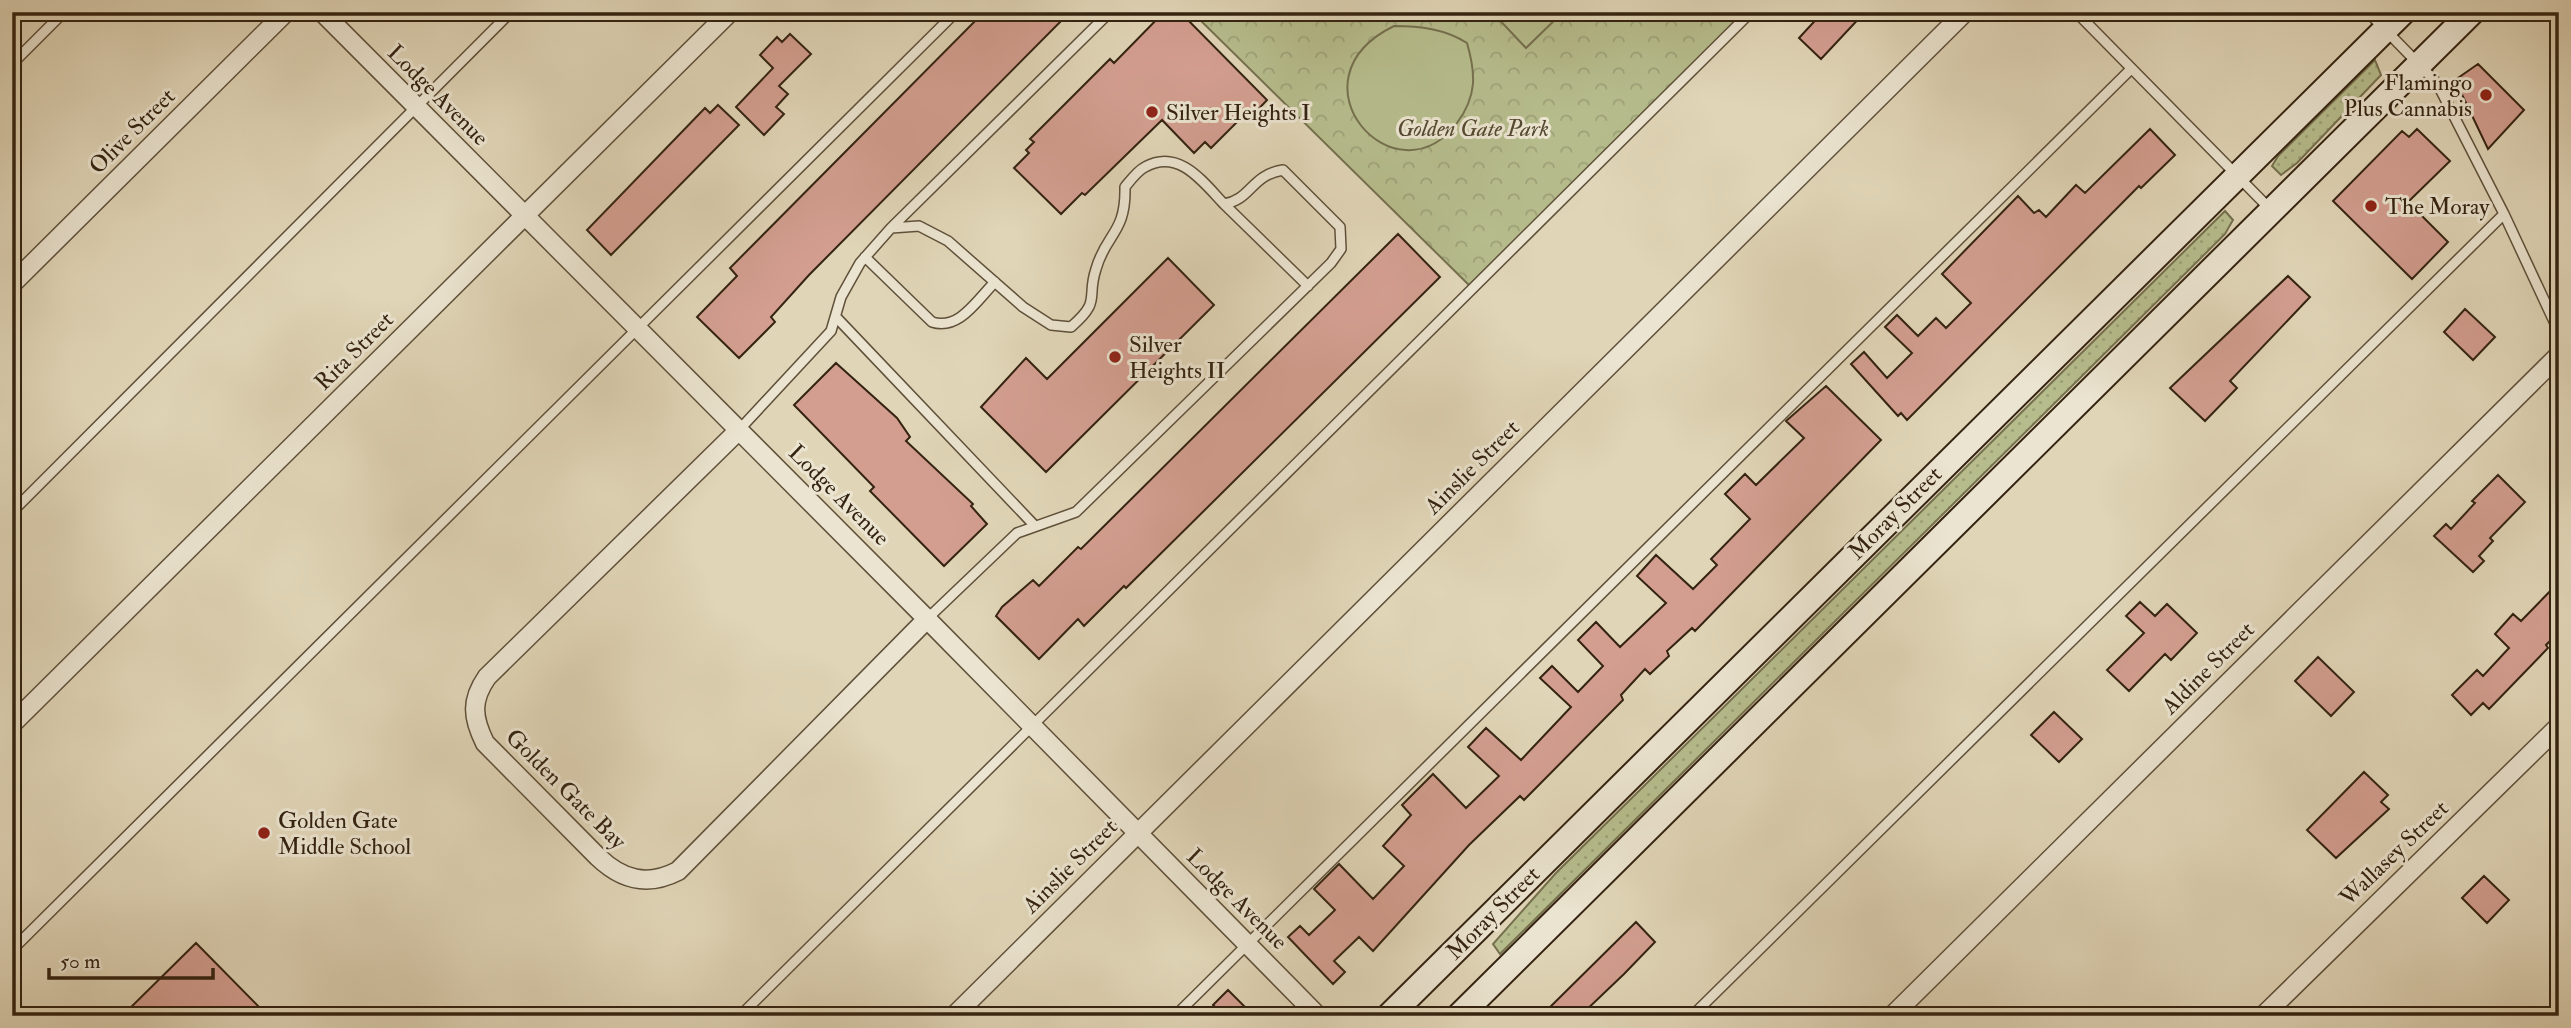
<svg xmlns="http://www.w3.org/2000/svg" width="2571" height="1028" font-family="'IM FELL Double Pica',serif">
  <defs>
    <pattern id="grass-dots" width="8" height="8" patternUnits="userSpaceOnUse" patternTransform="scale(1.75)"><rect width="8" height="8" fill="#b6bc8c"/><path d="M2 2h.1M6 6h.1" fill="none" stroke="#9da178" stroke-width="1.8" stroke-linecap="round"/></pattern>
    <pattern id="park-crowns" width="20" height="18" patternUnits="userSpaceOnUse" patternTransform="scale(1.75)"><rect width="20" height="18" fill="#b6bc8c"/><path d="M2 6a3 3 0 1 1 6 0M12 15a3 3 0 1 1 6 0" fill="none" stroke="#9da178"/></pattern>
  </defs>
  <rect width="100%" height="100%" fill="#e0d5b7"/>
  <filter id="stains"><feTurbulence type="fractalNoise" baseFrequency=".00286" numOctaves="4"/><feColorMatrix values="0 0 0 0 .2 0 0 0 0 .09 0 0 0 0 .02 0 0 0 .5 -.17"/></filter>
  <radialGradient id="worn" r=".72"><stop offset=".6" stop-color="#630" stop-opacity="0"/><stop offset="1" stop-color="#630" stop-opacity=".3"/></radialGradient>
  <!-- grass -->
  <path fill="url(#grass-dots)" stroke="#75704e" stroke-width="2" d="M 2375,60 L 2381,75 L 2297,163 L 2281,175 L 2272,166 L 2278,156 Z
    M 2225,211 L 2233,220 L 2225,234 L 1500,954 L 1493,944 L 1556,873 Z"/>
  <!-- park -->
  <path fill="url(#park-crowns)" stroke="#75704e" stroke-width="2" d="M 1192,12 L 1751,12 L 1473,289 Z"/>
  <!-- pitch -->
  <path fill="#b6bc8c" stroke="#75704e" stroke-width="2" d="M 1492,12 L 1563,12 L 1526,48 Z
    M 1394,26 C 1420,26 1445,29 1467,43 C 1476,74 1477,96 1457,123 C 1395,205 1284,80 1394,26 Z"/>
  <!-- building -->
  <path fill="#d39e90" stroke="#342311" stroke-width="2" d="M 984,12 L 1070,12 L 809,275 L 771,317 L 775,322 L 739,358 L 697,317 L 737,276 L 730,268 Z
    M 1164,12 L 1180,12 L 1267,100 L 1254,114 L 1249,110 L 1211,148 L 1205,142 L 1194,153 L 1162,120 L 1085,195 L 1082,193 L 1061,214 L 1014,168 L 1029,153 L 1026,150 L 1034,142 L 1030,139 L 1110,59 L 1114,63 Z
    M 1823,12 L 1865,12 L 1821,59 L 1799,38 Z
    M 790,34 L 811,54 L 779,86 L 788,94 L 776,107 L 784,114 L 764,135 L 736,107 L 773,68 L 760,55 L 777,37 L 782,42 Z
    M 2478,64 L 2524,110 L 2488,149 L 2455,80 Z
    M 718,105 L 739,125 L 611,255 L 587,230 L 705,108 L 710,113 Z
    M 2150,129 L 2175,155 L 2141,188 L 2139,186 L 1907,420 L 1901,413 L 1898,416 L 1851,364 L 1864,352 L 1887,378 L 1912,353 L 1885,327 L 1897,315 L 1918,336 L 1936,318 L 1946,328 L 1971,303 L 1942,274 L 2018,196 L 2034,213 L 2039,210 L 2046,217 L 2076,185 L 2085,193 Z
    M 2417,129 L 2450,161 L 2408,202 L 2448,242 L 2412,279 L 2333,201 L 2402,131 L 2409,137 Z
    M 1398,234 L 1440,277 L 1126,588 L 1124,586 L 1084,626 L 1078,619 L 1039,659 L 996,616 L 1002,607 L 1033,580 L 1039,586 L 1078,547 L 1081,549 Z
    M 1168,258 L 1214,305 L 1046,472 L 981,407 L 1026,358 L 1047,379 Z
    M 2288,276 L 2310,297 L 2230,381 L 2237,388 L 2205,421 L 2170,388 Z
    M 2465,309 L 2495,337 L 2473,360 L 2444,332 Z
    M 836,363 L 897,418 L 910,437 L 906,441 L 973,504 L 971,506 L 987,524 L 944,566 L 870,491 L 874,487 L 794,405 Z
    M 1826,386 L 1881,440 L 1695,631 L 1692,628 L 1667,651 L 1669,656 L 1650,674 L 1645,669 L 1621,695 L 1623,700 L 1524,800 L 1520,796 L 1469,845 L 1373,951 L 1359,937 L 1334,961 L 1345,972 L 1333,984 L 1288,937 L 1300,926 L 1309,935 L 1335,910 L 1314,889 L 1339,864 L 1373,899 L 1404,866 L 1383,846 L 1411,815 L 1402,805 L 1433,774 L 1466,808 L 1499,776 L 1468,747 L 1486,728 L 1521,760 L 1571,707 L 1540,678 L 1552,666 L 1578,692 L 1603,666 L 1578,640 L 1596,622 L 1620,647 L 1666,603 L 1637,576 L 1656,555 L 1693,589 L 1717,565 L 1711,559 L 1750,519 L 1725,494 L 1745,474 L 1756,485 L 1804,438 L 1786,421 Z
    M 2498,475 L 2525,502 L 2490,538 L 2493,541 L 2479,556 L 2484,561 L 2473,572 L 2434,536 L 2446,524 L 2451,529 L 2475,503 L 2472,501 Z
    M 2559,582 L 2559,632 L 2546,645 L 2548,648 L 2489,709 L 2483,703 L 2471,715 L 2452,695 L 2477,670 L 2483,676 L 2509,648 L 2495,634 L 2513,614 L 2521,621 Z
    M 2140,602 L 2155,616 L 2167,604 L 2197,633 L 2171,660 L 2165,654 L 2129,691 L 2107,670 L 2144,633 L 2126,616 Z
    M 2318,657 L 2354,692 L 2331,716 L 2295,681 Z
    M 2054,712 L 2082,739 L 2059,762 L 2031,735 Z
    M 2364,772 L 2388,795 L 2381,802 L 2389,809 L 2336,858 L 2307,830 Z
    M 2484,876 L 2509,900 L 2487,923 L 2462,898 Z
    M 1636,922 L 1655,942 L 1624,974 L 1580,1016 L 1541,1016 Z
    M 196,943 L 268,1016 L 122,1016 Z
    M 1228,990 L 1254,1016 L 1225,1016 L 1213,1005 Z"/>
  <g fill="none" stroke-linecap="round" stroke-linejoin="round">
    <!-- service casing -->
    <g stroke="#5f503a" stroke-width="12">
      <path id="service" d="M 2076,12 L 2270,209
        M 2368,12 L 2437,83 L 2504,214 L 2559,332
        M 12,64 L 64,12
        M 1224,204 L 1308,286
        M 891,228 L 1110,12
        M 865,257 L 932,322 C 959,331 977,300 995,282
        M 836,317 L 1035,526
        M 739,430 L 831,331 L 841,297 L 860,263 L 891,228 L 919,226 L 948,241 L 1023,307 L 1051,325 L 1071,327 C 1102,300 1086,299 1096,269 C 1106,233 1126,234 1125,187 C 1130,181 1137,171 1145,167 C 1179,148 1203,182 1224,204 C 1251,200 1251,175 1283,170 L 1340,227 L 1341,249 L 1331,263 L 1076,512 L 1017,533 L 927,619
        M 12,512 L 511,12
        M 12,950 L 956,12
        M 740,1016 L 1751,12
        M 1175,1016 L 2131,69
        M 1692,1016 L 2504,214"/>
    </g>
    <!-- minor casing -->
    <g stroke="#5f503a" stroke-width="21">
      <path id="minor" d="M 322,12 L 927,619 L 1318,1016
        M 12,284 L 286,12
        M 739,430 L 487,677 C 471,700 472,717 485,743 L 598,857 C 622,880 647,887 678,871 L 927,619
        M 12,724 L 730,12
        M 954,1016 L 1965,12
        M 1892,1016 L 2559,355
        M 2263,1016 L 2559,726"/>
    </g>
    <!-- secondary casing -->
    <g stroke="#342311" stroke-width="28">
      <path id="secondary" d="M 1389,1016 L 2403,12
        M 1459,1016 L 2472,12"/>
    </g>
    <!-- service -->
    <use href="#service" stroke="#ebe4d0" stroke-width="9"/>
    <!-- minor -->
    <use href="#minor" stroke="#ebe4d0" stroke-width="18"/>
    <!-- secondary -->
    <use href="#secondary" stroke="#ebe4d0" stroke-width="24"/>
  </g>
  <!-- markers -->
  <g fill="#8f2418" stroke="#ebe4d0" stroke-width="2.5">
    <circle cx="2486" cy="95" r="7"/>
    <circle cx="1152" cy="112" r="7"/>
    <circle cx="2371" cy="206" r="7"/>
    <circle cx="1115" cy="357" r="7"/>
    <circle cx="264" cy="833" r="7"/>
  </g>
  <g text-anchor="middle" dominant-baseline="central" stroke-width="6" stroke-linejoin="round" paint-order="stroke">
    <!-- poi labels -->
    <g font-size="23" fill="#342311" stroke="#ebe4d0" text-anchor="start">
      <text x="2472" y="82" text-anchor="end">Flamingo<tspan x="2472" dy="26">Plus Cannabis</tspan></text>
      <text x="1166" y="112">Silver Heights I</text>
      <text x="2385" y="206">The Moray</text>
      <text x="1129" y="344">Silver<tspan x="1129" dy="26">Heights II</tspan></text>
      <text x="278" y="820">Golden Gate<tspan x="278" dy="26">Middle School</tspan></text>
    </g>
    <!-- street labels -->
    <g font-size="23" fill="#342311" stroke="#ebe4d0">
      <text transform="translate(438 95) rotate(45)">Lodge Avenue</text>
      <text transform="translate(132 131) rotate(-45)">Olive Street</text>
      <text transform="translate(354 351) rotate(-45)">Rita Street</text>
      <text transform="translate(1472 467) rotate(-45)">Ainslie Street</text>
      <text transform="translate(839 495) rotate(45)">Lodge Avenue</text>
      <text transform="translate(1895 513) rotate(-45)">Moray Street</text>
      <text transform="translate(2208 668) rotate(-45)">Aldine Street</text>
      <text transform="translate(566 789) rotate(45)">Golden Gate Bay</text>
      <text transform="translate(2394 853) rotate(-44)">Wallasey Street</text>
      <text transform="translate(1070 866) rotate(-45)">Ainslie Street</text>
      <text transform="translate(1237 899) rotate(45)">Lodge Avenue</text>
      <text transform="translate(1493 913) rotate(-45)">Moray Street</text>
    </g>
    <!-- park labels -->
    <g font-size="23" font-style="italic" fill="#544930" stroke="#ebe4d0">
      <text x="1473" y="128">Golden Gate Park</text>
    </g>
  </g>
  <!-- margin -->
  <rect width="2571" height="1028" fill="none" stroke="#e0d5b7" stroke-width="42"/>
  <rect x="14" y="14" width="2543" height="1000" fill="none" stroke="#342311" stroke-width="3.5"/>
  <rect x="21" y="21" width="2529" height="986" fill="none" stroke="#342311" stroke-width="2"/>
  <!-- scale -->
  <path d="M49 968v10h164v-10" fill="none" stroke="#342311" stroke-width="3.5"/>
  <text x="60" y="968" font-size="21" fill="#342311" stroke="#ebe4d0" stroke-width="5" paint-order="stroke">50 m</text>
  <rect width="100%" height="100%" filter="url(#stains)"/>
  <rect width="100%" height="100%" fill="url(#worn)"/>
</svg>
